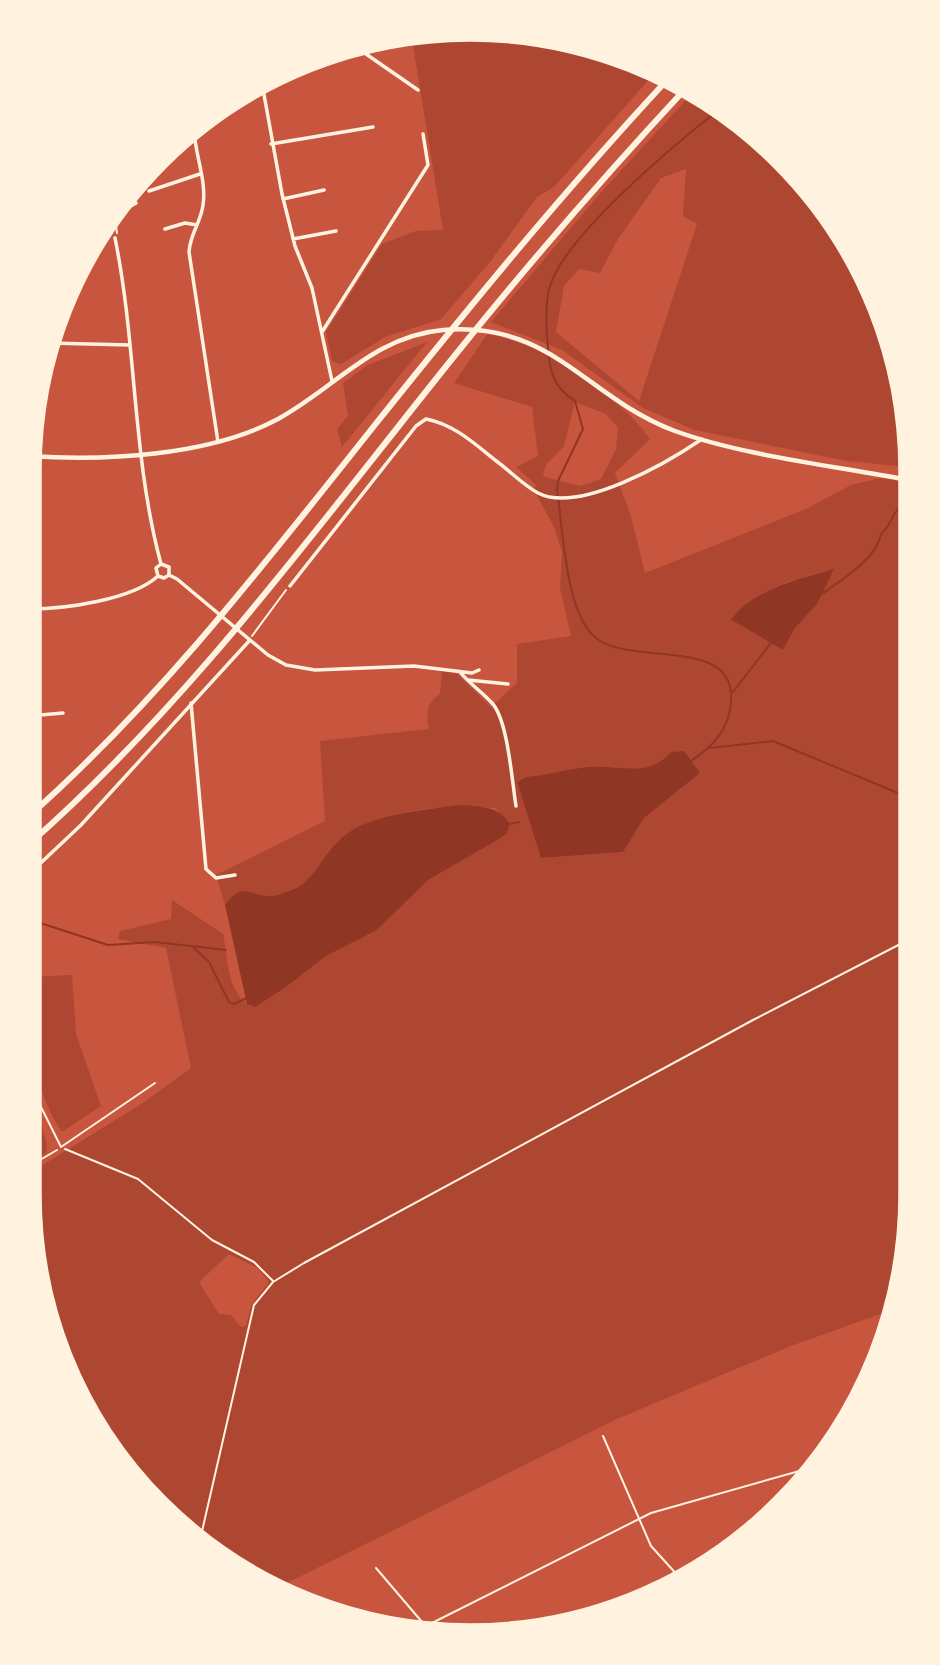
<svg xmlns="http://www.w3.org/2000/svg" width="940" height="1665" font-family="Quicksand,sans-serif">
  <rect width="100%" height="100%" fill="#c8553d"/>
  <!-- green -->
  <path fill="#ae4732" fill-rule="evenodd" d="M 528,32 L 653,75 L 554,187 L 537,197 L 490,262 L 441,319 L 385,337 L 341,364 L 332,361 L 326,332 L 382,244 L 416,231 L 443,230 L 412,39 Z
    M 695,90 L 782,157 L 838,225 L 888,328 L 908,413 L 908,467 L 847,461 L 695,430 L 643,408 L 562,350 L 491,322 L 597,197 ZM 686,169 L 683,216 L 697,224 L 639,401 L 556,332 L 564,286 L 579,269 L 600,273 L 618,239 L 661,178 Z
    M 488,333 C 502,338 517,341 530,347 C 568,363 627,405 650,439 L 615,473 L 631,516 L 645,573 L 806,509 L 851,485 L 881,478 L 909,483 L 911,1223 L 894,1309 L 791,1346 L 617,1419 L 279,1587 L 224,1562 L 119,1464 L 51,1337 L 28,1195 L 28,1174 L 143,1103 L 191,1068 L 166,948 L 118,939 L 120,931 L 171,919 L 172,900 L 223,934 C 228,958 227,999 255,1007 L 286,987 L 326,956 L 377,930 L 428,880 L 510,824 L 495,808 C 450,804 376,809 340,839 C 324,852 315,879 297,887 C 290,890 280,895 272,896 C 251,897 242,881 225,905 L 216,875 L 325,821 L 320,741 L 429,729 C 426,713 426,703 440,694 L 442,671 L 457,674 L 491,707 L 517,683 L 517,644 L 571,636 L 560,588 L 562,552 L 554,527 L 534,490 L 536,485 L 516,467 L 538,456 L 532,407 L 454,383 ZM 575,402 L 606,414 L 618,428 L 616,449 L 601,479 L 581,486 L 545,477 L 543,474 L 546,465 L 564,446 ZM 833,570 L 817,604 L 795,628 L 783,650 L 732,621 C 749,590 801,576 833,570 ZM 671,752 L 700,773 L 644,818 L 623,852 L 541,858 L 517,782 L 526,777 C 547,775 567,769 587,767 C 617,764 648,779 671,752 ZM 229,1254 L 258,1268 L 269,1282 L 252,1304 L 246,1326 L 241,1327 L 231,1315 L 219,1314 L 199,1282 Z
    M 427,342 L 342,447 L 337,429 L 348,416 L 343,383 L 368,365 Z
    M 72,975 L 76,1034 L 101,1106 L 62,1132 C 30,1083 28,1034 28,977 Z
    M 28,1080 L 47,1144 L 46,1153 L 28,1165 Z"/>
  <!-- water -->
  <path fill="#8f3625" d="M 834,569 L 817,604 L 795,628 L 783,650 L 731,620 C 753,589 798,579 834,569 Z
    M 684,751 L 700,773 L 644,818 L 623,852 L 541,858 L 517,782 L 526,777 C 547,775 567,769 587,767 C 617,764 648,779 671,752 Z
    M 459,805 C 481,807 498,805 510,824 L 506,834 L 499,839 L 428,880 L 377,930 L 326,956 L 286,987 L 255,1007 L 247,1004 L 225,905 C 243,880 250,897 272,896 C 280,895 291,890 298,887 C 313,879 324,855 337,842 C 366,813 420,811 459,805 Z"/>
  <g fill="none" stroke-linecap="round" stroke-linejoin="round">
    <!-- stream -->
    <path stroke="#8f3625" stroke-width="2" d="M 822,594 C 841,580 877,559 881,534 C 891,526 891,515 900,507
      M 733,692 L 770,644
      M 709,748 L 773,741 L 910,798
      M 691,761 C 713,746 729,730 731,702 C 737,635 631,667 596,638 C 565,614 563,527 557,490 L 558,481 L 583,429 L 575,401 C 553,387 550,372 548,348 C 546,329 545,308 549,289 C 562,238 676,143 720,109
      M 510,824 L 519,822
      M 28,919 L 108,945 L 155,942 L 226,950
      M 194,948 L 209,962 L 229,1002 L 234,1004 L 247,998"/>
    <!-- path -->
    <path stroke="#fff3e0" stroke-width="2" d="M 117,233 L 116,226 L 126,210
      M 252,636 L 286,590
      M 65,1149 L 138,1179 L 212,1240 L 254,1262 L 273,1281
      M 28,1167 L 57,1150
      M 200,1540 L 254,1305 L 273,1282 L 304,1263 L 753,1020 L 910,939"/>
    <!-- service -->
    <path stroke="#fff3e0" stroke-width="2" d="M 28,1057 L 40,1105 L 61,1147 L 155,1083
      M 603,1436 L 651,1546 L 680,1578
      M 376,1568 L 428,1629
      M 422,1628 L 651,1513 L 810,1468"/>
    <!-- minor -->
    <path stroke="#fff3e0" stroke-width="3.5" d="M 356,43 L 407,42
      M 353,45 L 418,90
      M 263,89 L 282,194 L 295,246 L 312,288 L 332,381
      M 194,128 C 194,152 207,180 203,205 C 201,222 190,234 189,252 L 218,442
      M 184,138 L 194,135
      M 271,144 L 373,127
      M 149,191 L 200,174
      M 283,199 L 324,190
      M 126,205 L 129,207 L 136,203
      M 165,229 L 185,223 L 197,225
      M 115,238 C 137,346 132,457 161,564
      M 293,239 L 336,231
      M 322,332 L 428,165 L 423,134
      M 48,343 L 130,345
      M 161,564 L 169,567 L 169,575
      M 158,576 L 164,578 L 169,575 L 177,579 L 268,655 L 286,665 L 315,670 L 414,666 L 472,673 L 479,670
      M 158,576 L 156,568 L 161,564
      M 290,586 L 416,426 L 426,419 C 453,424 474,443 495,460 C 509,470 523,485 538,493 C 579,514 667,463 702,439
      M 29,609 C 64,609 132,600 158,576
      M 460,672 C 470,684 482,692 492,703 C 508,720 512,782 516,806
      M 468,680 L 508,684
      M 191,703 L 206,869 L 216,878 L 235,875
      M 29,716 L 63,713
      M 28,875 L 81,825 L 250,640"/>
    <!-- tertiary -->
    <path stroke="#fff3e0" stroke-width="4.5" d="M 29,456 C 106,461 209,456 278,419 C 335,388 374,336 443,330 C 553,321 586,398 675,431 C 744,456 836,466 908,480"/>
    <!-- motorway -->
    <path stroke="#fff3e0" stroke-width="6" d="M 28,817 C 159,701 266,562 374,426 C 469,307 564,191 668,79
      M 28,845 C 192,701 320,523 456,354 C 530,262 607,173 688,86"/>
  </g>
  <!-- crop -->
  <path d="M0 0H940V1665H0ZM470 40H470A430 430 0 0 1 900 470V1195A430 430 0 0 1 470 1625H470A430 430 0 0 1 40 1195V470A430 430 0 0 1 470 40Z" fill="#fff3e0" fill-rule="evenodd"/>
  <path fill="none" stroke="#fff3e0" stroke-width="3.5" d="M470 40H470A430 430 0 0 1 900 470V1195A430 430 0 0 1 470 1625H470A430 430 0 0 1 40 1195V470A430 430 0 0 1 470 40Z"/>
</svg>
